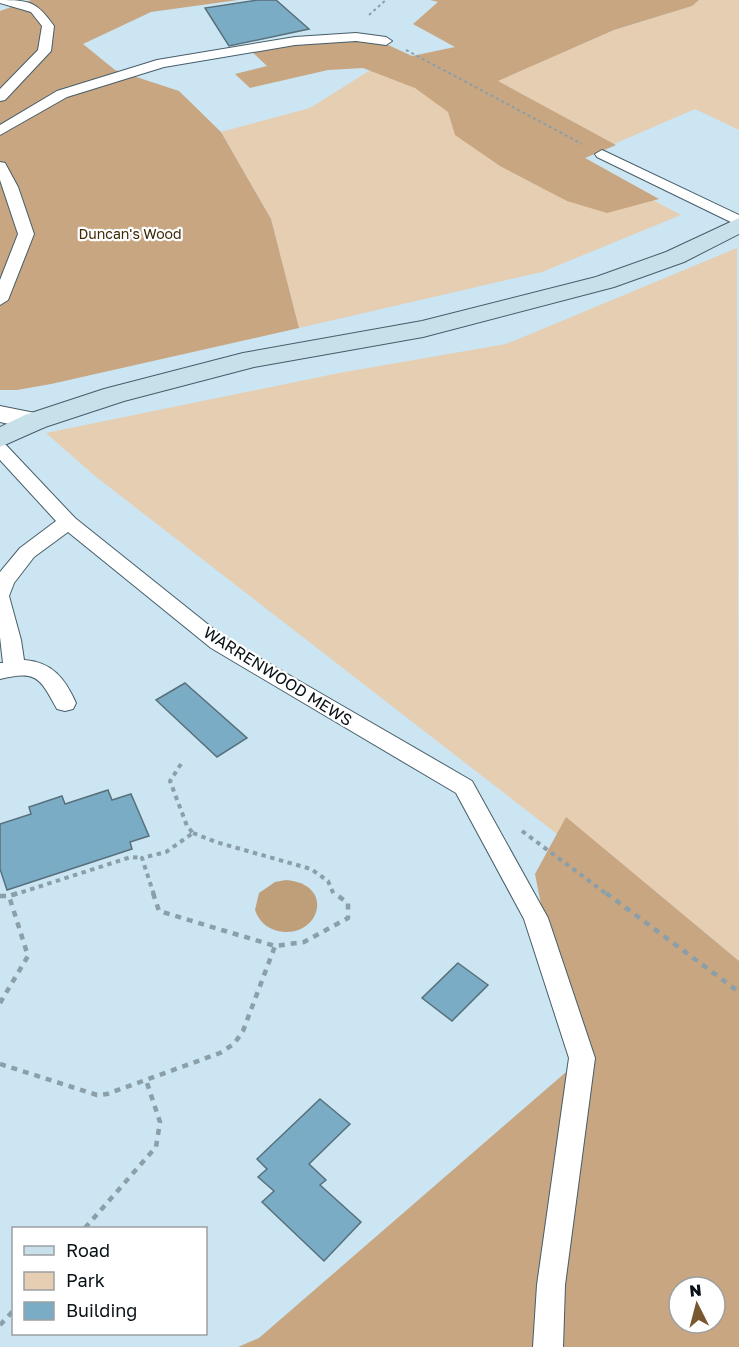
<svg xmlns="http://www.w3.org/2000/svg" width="739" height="1347" font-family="'Golos Text',sans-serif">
  <rect width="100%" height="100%" fill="#cbe5f2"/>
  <!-- green -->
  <path fill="#e6ceb3" d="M 699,0 L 739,0 L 739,130 L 695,109 L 614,144 L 497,81 L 614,30 L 692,6 Z
    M 388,59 L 681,215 L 542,272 L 299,328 L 271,219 L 221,132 L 310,108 Z
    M 737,248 L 739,961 L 566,818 L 557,834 L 95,476 L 46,433 L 339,373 L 506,344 Z"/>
  <!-- forest -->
  <path fill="#c7a681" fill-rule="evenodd" d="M 31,0 L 238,0 L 151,12 L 83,44 L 115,70 L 179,91 L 221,132 L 271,219 L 299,328 L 51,384 L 17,390 L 0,390 L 0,11 Z
    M 430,0 L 699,0 L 692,6 L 614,30 L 498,81 L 616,145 L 585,158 L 659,199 L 607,213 L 567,201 L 500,166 L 455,135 L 448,112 L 415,88 L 363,68 L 328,70 L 250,88 L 235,74 L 267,66 L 251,51 L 260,49 L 349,39 L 384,43 L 412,56 L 455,47 L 413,24 L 438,2 Z
    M 566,817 L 739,961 L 739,1347 L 238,1347 L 259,1338 L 573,1066 L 535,874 ZM 679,1287 L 715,1287 L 715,1323 L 679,1323 Z"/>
  <!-- water -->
  <path fill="#bf9f7a" d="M 286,880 C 337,884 319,940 278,931 C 266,928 259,921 255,910 L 259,893 L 275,882 Z"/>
  <!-- building -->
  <path fill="#7bacc5" stroke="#58707b" stroke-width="1.5" d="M 258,0 L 276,0 L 309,29 L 229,46 L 205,8 Z
    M 185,683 L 247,738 L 217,757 L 156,700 Z
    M 108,790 L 112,800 L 131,794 L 149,836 L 130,842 L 132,849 L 7,890 L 0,869 L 0,824 L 31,814 L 29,807 L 62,796 L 65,804 Z
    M 458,963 L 488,985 L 452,1021 L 422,998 Z
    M 320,1099 L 350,1124 L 309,1164 L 326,1180 L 320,1185 L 361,1222 L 324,1261 L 262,1202 L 274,1191 L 258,1177 L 267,1169 L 257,1159 Z"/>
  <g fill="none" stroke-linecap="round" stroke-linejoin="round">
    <!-- service casing -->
    <g stroke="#475d69" stroke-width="2">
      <path id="service" d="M 0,0 C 30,0 37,2 54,26 L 51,51 L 5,100 L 0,101 L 0,89 L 38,50 L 42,26 L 31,12 L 0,3 Z
        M 356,33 L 386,37 L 392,41 L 386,45 L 356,41 L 295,45 L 164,67 L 67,97 L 0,135 L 0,125 L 57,91 L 157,60 L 295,37 Z
        M 602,150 L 739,215 L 739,226 L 597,157 L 595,154 Z
        M 0,162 L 5,163 L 18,187 L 34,234 L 8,300 L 0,305 L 0,280 L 18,234 L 0,180 Z
        M 0,443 L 6,445 L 75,518 L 225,638 L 472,781 L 548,918 L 595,1058 L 565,1285 L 563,1347 L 533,1347 L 537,1285 L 569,1058 L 524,919 L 456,793 L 211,648 L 68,532 L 34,557 L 14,583 L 9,596 L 21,640 L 24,660 C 52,662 65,678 76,703 L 73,709 L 65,711 L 57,709 C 40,678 37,670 0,679 L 0,663 L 3,663 L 0,637 L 0,572 L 20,548 L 56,521 L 0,460 Z"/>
    </g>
    <!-- minor casing -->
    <g stroke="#475d69" stroke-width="2">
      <path id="minor" d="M 0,406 L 45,415 L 49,421 L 45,427 L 35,430 L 0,422 Z"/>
    </g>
    <!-- secondary casing -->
    <g stroke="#475d69" stroke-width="2">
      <path id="secondary" d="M 739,218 L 739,234 L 684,262 L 614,287 L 423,337 L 254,367 L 124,401 L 45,427 L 0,447 L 0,427 L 25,415 L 104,389 L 243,353 L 422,321 L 596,277 L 666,252 Z"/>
    </g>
    <!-- path-far2 -->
    <path stroke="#8b9fa9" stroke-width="2" stroke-dasharray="3 3" stroke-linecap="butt" d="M 369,15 L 386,0
      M 406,50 L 582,144"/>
    <!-- path-far1 -->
    <path stroke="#8b9fa9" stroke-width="4" stroke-dasharray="4.5 4.5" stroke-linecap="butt" d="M 181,764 L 170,781 L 187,826 L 193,833
      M 522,831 L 608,895
      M 193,833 L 216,842 L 311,869 L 328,881 L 334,895
      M 13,895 L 131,857 L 142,858
      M 154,895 L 142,858 L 166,852 L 193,833"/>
    <!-- path -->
    <path stroke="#8b9fa9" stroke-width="4.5" stroke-dasharray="6 6" stroke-linecap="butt" d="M 153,893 L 159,911 L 275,946 L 304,942 L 348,918 L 348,903 L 334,893
      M 606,893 L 739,992
      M 0,896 L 9,896
      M 0,1003 L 28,956 L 9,896 L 18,893
      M 0,1064 L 97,1095 L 107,1094 L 220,1053 L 234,1044 L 243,1031 L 275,946
      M 85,1228 L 156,1147 L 160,1122 L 146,1080
      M 0,1325 L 14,1310"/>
    <!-- service -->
    <use href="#service" fill="#fff" fill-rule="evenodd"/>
    <!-- minor -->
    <use href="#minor" fill="#fff" fill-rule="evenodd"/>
    <!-- secondary -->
    <use href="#secondary" fill="#c8e0ea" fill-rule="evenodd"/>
  </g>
  <g text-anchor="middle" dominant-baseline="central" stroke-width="4.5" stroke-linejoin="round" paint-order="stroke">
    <!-- far-park labels -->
    <g font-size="14" fill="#3e2707" stroke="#fff">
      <text x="130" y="233">Duncan's Wood</text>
    </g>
    <!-- street labels -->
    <g font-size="16" fill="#081116" stroke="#fff">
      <text transform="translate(278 676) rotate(32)">WARRENWOOD MEWS</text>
    </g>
  </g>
  <!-- legend -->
  <rect x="12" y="1227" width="195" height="108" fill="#ffffff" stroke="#9ca0a2" stroke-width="1.5"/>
  <rect x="24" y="1246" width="30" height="9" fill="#c8e0ea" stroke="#9ca0a2" stroke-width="1.5"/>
  <text x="66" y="1257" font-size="18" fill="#081116">Road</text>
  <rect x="24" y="1272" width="30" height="18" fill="#e6ceb3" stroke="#9ca0a2" stroke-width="1.5"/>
  <text x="66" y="1287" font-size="18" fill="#081116">Park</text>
  <rect x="24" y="1302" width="30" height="18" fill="#7bacc5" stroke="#9ca0a2" stroke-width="1.5"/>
  <text x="66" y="1317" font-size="18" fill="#081116">Building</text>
  <!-- north arrow -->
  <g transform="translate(697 1305) rotate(354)"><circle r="28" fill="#ffffff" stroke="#9ca0a2" stroke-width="1.5"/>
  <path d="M0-4.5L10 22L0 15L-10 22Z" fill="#79582f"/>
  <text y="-9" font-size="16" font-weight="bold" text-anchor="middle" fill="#081116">N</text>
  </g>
</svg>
